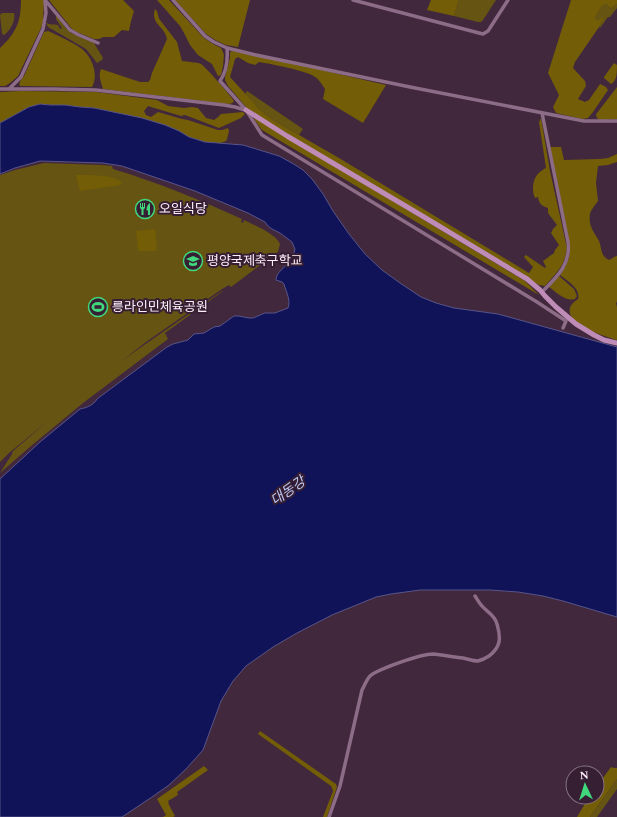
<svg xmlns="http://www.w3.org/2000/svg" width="617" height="817" font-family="Spectral,'Noto Sans KR',serif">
  <rect width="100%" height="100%" fill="#41283d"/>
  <!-- green -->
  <path fill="#665412" d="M 459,0 L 496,0 L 483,20 L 481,22 L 478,22 L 454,16 Z
    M 606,4 L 611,9 L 617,4 L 617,8 L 610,17 L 608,17 L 600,28 L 599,27 L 603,18 L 598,20 L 595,18 L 601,7 Z
    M 2,13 L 14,13 C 16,21 10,31 4,35 L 2,34 L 0,15 Z
    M 56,15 L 66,28 L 71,33 L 94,43 L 103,58 L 102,60 L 97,63 L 86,49 L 48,27 L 46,23 C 51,25 53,24 58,25 L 60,29 L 62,28 L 56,19 Z
    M 247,91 L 303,129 L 299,135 L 273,120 L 260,110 L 245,94 Z
    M 44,163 L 102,165 L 112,166 L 113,169 C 157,182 200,200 242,219 L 241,222 L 243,223 L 244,220 C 254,225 276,234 280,244 L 278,252 L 275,254 L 231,287 L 229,285 L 222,289 L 146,342 L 123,360 L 147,343 L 222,291 L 223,291 L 165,333 L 168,339 L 83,403 L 31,446 L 0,473 L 12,454 L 13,451 L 49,420 L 9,453 L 0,462 L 0,175 L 15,170 Z
    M 617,779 L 617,789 L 597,817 L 590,817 Z"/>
  <!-- forest -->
  <path fill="#735d06" d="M 21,0 L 44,0 L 43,22 L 41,28 L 18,76 L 10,83 L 5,86 L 0,86 L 0,48 C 16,33 21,22 21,0 Z
    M 49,0 L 123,0 L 134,11 C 132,18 130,24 129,31 L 122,30 L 114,37 L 103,37 L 99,39 L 94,39 L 77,32 L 72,29 Z
    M 157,0 L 169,0 L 204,38 L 213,44 L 221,48 L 223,52 L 224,55 L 223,66 L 221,75 L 218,76 L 212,64 L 198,55 L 190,45 L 184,33 L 180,26 Z
    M 175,0 L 250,0 L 238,47 L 226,45 L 217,41 L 206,34 Z
    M 431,0 L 459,0 L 454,16 L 427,10 Z
    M 571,0 L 617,0 L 617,4 L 611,9 L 606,4 L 601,7 L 595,18 L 598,20 L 604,17 L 599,27 L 575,62 L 573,68 L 585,81 L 586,86 L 578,99 L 585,102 L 589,100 L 600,84 L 606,87 L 608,90 L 593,112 L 588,118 L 582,119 L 556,113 L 553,107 L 559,95 L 548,73 Z
    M 155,9 C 159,12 157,16 160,20 L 177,42 L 182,61 C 187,62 196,62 201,64 C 204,65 232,97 234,101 C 233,103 231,104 228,104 L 103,89 C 101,82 98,76 101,69 L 140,82 L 148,82 L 150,80 L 152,73 L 167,39 C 165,26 150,24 155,9 Z
    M 48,31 C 55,34 76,44 82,49 C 92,57 99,75 92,87 L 20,86 C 18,82 22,79 24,76 L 44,32 Z
    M 232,51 L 304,66 L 386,85 L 363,123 L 323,99 L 325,89 C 323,86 319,79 315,77 C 308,71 271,64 259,62 L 255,65 L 248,63 L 238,57 L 235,59 L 230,77 L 260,110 L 273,120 L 339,158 L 529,273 L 533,267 L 524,257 L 526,255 L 545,268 L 546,267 L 543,261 L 554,253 L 555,250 L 559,245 L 551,233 L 553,229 L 557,225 L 548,213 L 548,208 C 542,206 539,204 538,197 L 535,198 C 531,190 533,177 540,172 C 542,170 544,169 546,168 L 539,122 L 541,118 L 550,171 L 567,248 C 565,266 556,273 545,286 L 539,285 L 288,135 L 247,108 L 228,86 L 225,80 L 225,77 L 230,58 L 230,52 Z
    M 614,63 L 617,65 C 617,73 617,81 611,84 L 604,78 L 604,77 Z
    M 617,87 L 617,119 L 600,120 L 597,118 L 596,115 L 597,113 Z
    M 21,91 L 96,92 L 157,100 L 168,106 L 184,108 L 192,107 L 198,108 L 206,118 L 214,120 L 218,117 L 221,114 L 243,112 L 245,114 L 241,118 L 219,128 L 185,115 L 181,116 L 151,107 L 148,106 L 144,111 L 146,115 L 151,117 L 158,112 L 182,119 L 188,120 L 218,130 L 222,130 L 228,128 L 229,131 L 227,139 L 226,141 L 218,144 L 205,142 L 189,137 L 179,131 L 142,118 L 94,108 L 40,104 L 29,107 L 0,123 L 0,92 Z
    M 255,118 L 525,281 L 539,295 L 262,130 L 254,119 Z
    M 550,147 L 561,147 L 564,160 L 600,159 L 608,158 L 617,154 L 617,162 L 608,165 L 598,166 L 596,183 L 598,201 C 595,205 591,210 590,214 C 588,226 594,232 599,241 C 602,248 600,256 609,260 L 616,256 L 617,256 L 617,302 L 616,303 L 617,307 L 617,340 C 606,337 565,324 570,308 C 571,304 575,301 578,299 C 581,288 567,281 560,275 C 566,266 570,259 570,247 Z
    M 76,175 C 86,175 116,174 122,183 L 121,185 L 80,191 Z
    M 155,229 L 157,248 L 156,251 L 139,251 L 138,250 L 136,231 Z
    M 559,276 L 574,289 L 577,296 L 575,299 C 566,302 556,292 549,287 Z
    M 260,731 L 336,784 L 337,787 L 327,817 L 323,817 L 333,791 L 332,788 L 331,786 L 258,734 Z
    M 204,766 L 208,770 L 177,792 L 178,795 L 168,801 L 169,803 L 168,803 L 175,816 L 173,817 L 163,817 L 166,815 L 157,799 Z
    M 611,767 L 614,768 L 617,768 L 617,779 L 590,817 L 577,817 L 589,797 L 597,797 L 597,786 Z"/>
  <!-- water -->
  <path fill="#111359" stroke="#58558a" d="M 40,104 L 50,105 L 65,105 L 80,107 L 94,108 L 142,118 L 165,125 L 179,131 L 189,137 L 205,142 L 243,145 L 279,156 L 292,163 L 303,170 L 312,179 L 323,194 L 333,211 L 349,234 L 365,254 L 382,270 L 400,283 L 421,297 L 436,303 L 454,308 L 498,314 L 617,347 L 617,617 L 563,601 L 543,596 L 518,592 L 490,590 L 420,590 L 391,594 L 376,597 L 332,615 L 297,633 L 273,647 L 246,666 L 233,681 L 221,701 L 203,750 L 186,769 L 169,785 L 152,797 L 122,817 L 0,817 L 0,479 L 40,442 L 80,409 C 86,408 94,405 97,399 L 167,347 L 173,344 L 188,340 L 194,334 L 204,333 L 214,327 L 220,326 L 234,316 L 239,316 L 249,318 L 253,318 L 265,313 L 275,313 L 288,308 C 291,300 286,292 284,284 L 282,282 L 276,280 C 276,272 285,268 290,261 C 293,258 294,253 295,249 L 292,242 L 280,233 L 272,229 L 268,226 L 265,222 L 248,213 L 195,191 L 122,166 L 103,163 L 40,161 L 15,168 L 0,174 L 0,123 L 29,107 Z"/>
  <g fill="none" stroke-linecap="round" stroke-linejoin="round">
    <!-- street -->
    <path stroke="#8c6c86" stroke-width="3.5" d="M 45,0 L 70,30 L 79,35 L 98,43
      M 173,0 L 205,36 L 214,42 L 227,48 L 256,55 L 410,87 L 584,121 L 617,121
      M 353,0 L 479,33 L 483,34 L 488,31 L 508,0
      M 227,48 C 228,60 227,71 220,81 L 246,110 L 262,135 L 537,302 L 566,321 L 563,328
      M 10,88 L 21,77 L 43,29 L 46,13 L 45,0
      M 0,89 L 53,89 L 96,90 L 224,105 L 235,107 L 245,110
      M 542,113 L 568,242 C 571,264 557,277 542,292
      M 329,817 L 340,786 L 362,690 C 365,685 366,680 370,676 C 378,669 421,654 433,654 C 443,655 453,657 463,658 C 468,659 473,661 478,661 C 482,660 486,658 489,656 C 501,647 501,638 497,624 C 495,615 487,612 482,606 C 479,603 477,599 475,596"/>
    <!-- secondary -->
    <path stroke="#be8cb6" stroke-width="5" d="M 246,110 L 287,136 L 419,214 L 527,279 L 540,290 L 545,296 L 556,307 L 576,324 L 594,335 L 604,340 L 617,343"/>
  </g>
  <!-- icons -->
  <defs>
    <g id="restaurant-ring" transform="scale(1)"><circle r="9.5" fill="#361e33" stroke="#41d77c" stroke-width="1.5"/><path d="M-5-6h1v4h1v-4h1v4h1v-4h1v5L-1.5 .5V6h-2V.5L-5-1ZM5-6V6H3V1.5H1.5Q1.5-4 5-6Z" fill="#41d77c"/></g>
    <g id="school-ring" transform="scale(1)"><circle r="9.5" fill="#361e33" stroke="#41d77c" stroke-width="1.5"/><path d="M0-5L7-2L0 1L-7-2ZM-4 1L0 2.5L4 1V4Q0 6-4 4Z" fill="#41d77c"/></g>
    <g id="stadium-ring" transform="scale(1)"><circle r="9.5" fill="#361e33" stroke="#41d77c" stroke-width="1.5"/><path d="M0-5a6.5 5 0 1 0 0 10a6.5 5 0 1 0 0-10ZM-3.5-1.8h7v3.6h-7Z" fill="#41d77c"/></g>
  </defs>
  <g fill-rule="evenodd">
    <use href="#restaurant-ring" x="145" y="209"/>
    <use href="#school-ring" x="193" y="261"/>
    <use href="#stadium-ring" x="98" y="307"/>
  </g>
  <g text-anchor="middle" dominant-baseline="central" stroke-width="4" stroke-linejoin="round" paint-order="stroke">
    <!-- poi labels -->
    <g font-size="13" fill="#fef0fb" stroke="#361e33" text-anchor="start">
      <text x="159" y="209">오일식당</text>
      <text x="207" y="261">평양국제축구학교</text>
      <text x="112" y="307">릉라인민체육공원</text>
    </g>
    <!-- water labels -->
    <g font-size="14" font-style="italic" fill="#bbc8f2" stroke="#361e33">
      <text transform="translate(288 491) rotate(-35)">대동강</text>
    </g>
  </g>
  <!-- north arrow -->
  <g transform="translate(585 785) rotate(356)"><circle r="19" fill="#361e33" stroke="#867283"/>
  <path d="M0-3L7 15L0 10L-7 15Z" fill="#41d77c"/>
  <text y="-6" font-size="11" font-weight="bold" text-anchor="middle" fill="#fef0fb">N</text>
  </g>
</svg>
